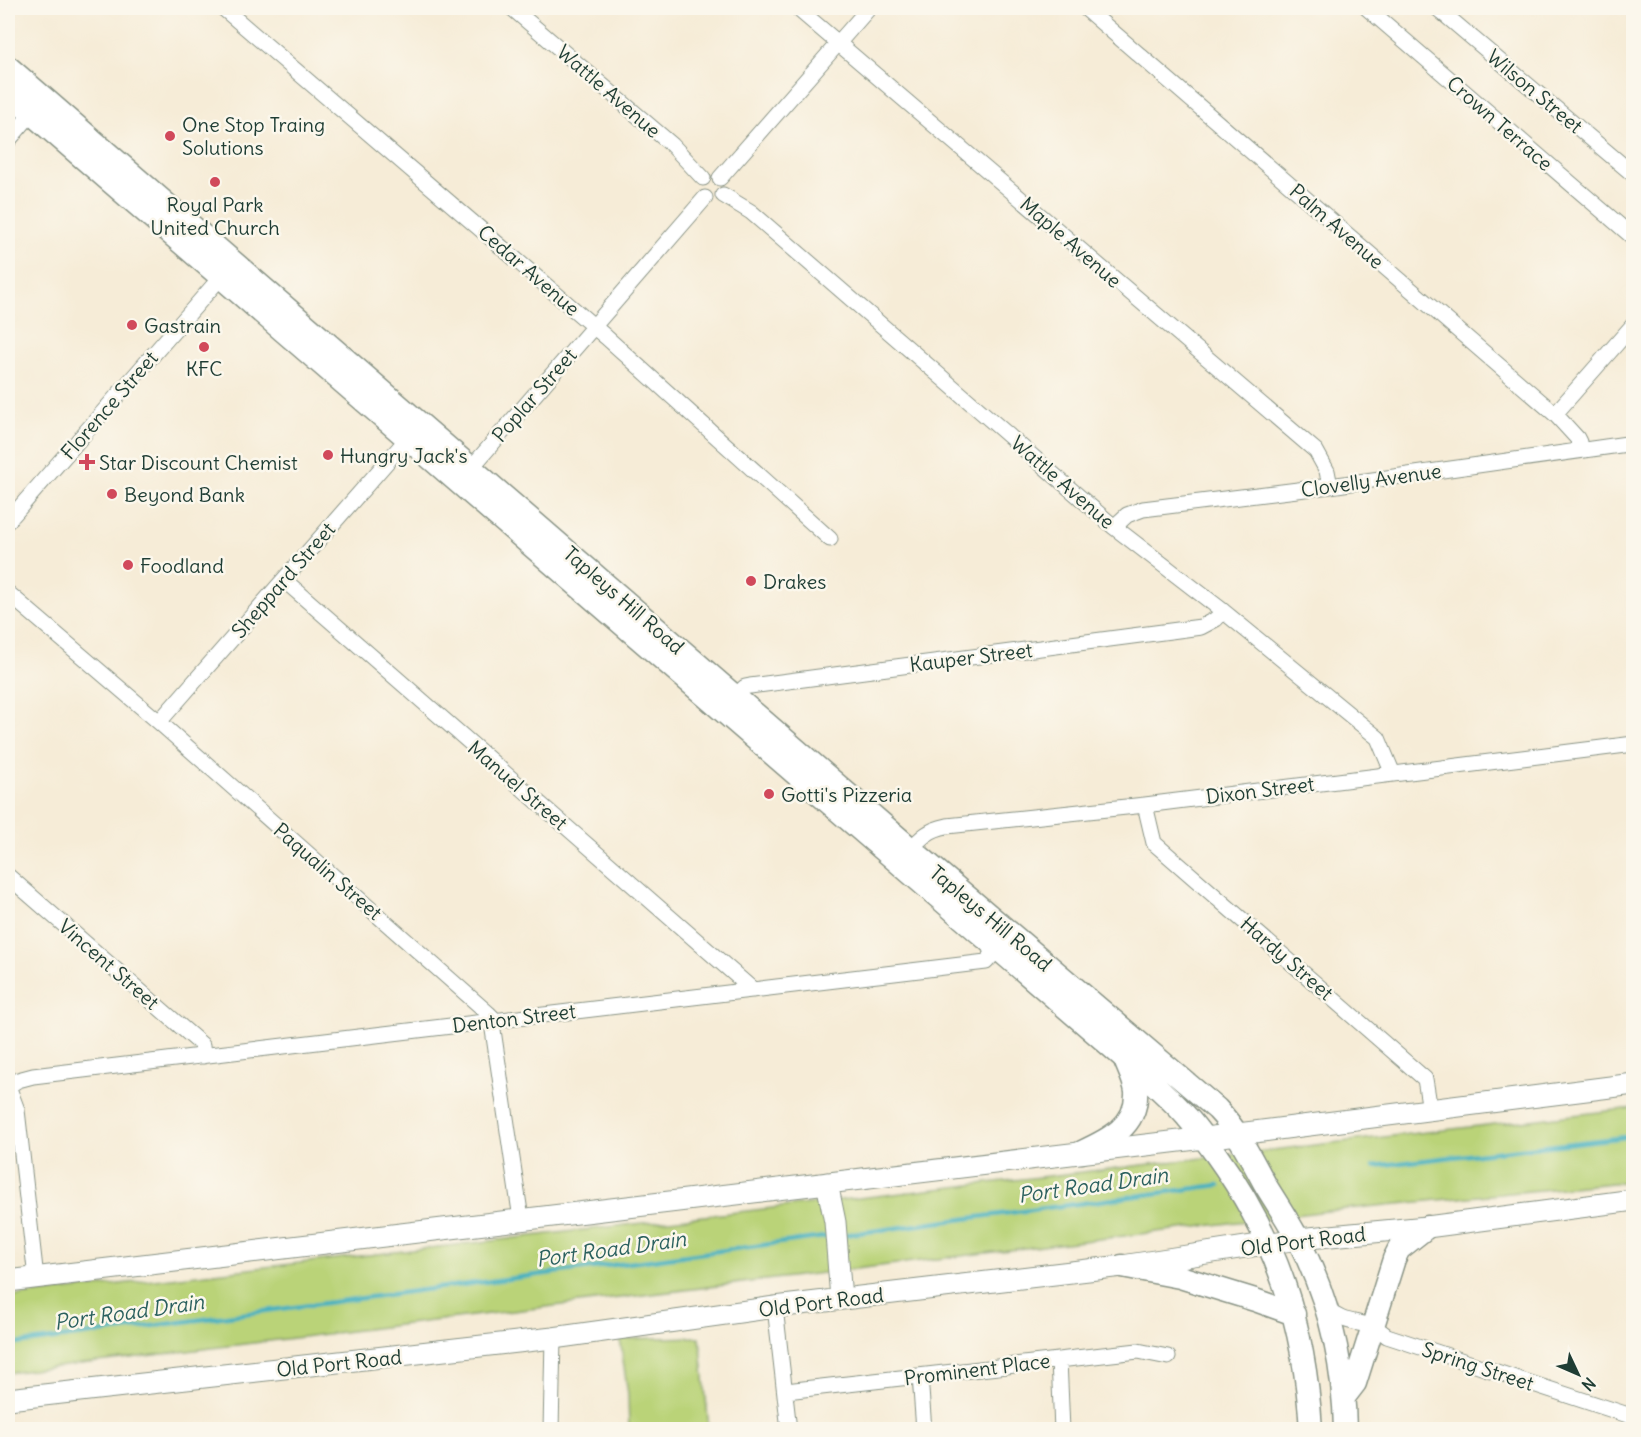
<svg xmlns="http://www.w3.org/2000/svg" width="1641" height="1437" font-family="Delius,sans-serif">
  <rect width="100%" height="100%" fill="#fbf7ec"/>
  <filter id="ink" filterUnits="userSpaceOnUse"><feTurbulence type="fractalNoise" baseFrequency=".0167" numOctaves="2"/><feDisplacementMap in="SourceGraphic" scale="12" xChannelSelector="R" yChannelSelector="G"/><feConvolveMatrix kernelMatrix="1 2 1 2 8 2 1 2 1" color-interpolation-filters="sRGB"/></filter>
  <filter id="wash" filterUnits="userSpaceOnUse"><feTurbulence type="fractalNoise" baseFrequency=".008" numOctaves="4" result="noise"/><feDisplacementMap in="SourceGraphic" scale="24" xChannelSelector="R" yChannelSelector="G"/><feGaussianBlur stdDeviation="1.35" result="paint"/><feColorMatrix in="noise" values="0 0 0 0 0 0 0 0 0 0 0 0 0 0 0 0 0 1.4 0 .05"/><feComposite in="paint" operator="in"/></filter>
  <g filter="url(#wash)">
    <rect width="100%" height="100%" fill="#f6ecd7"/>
    <!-- green -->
    <path fill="#bad378" stroke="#6c8856" stroke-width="1.5" d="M 1633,1108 L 1633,1181 L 1336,1210 L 8,1373 L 8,1297 Z
      M 700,1337 L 709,1429 L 629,1429 L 628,1394 L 620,1339 Z"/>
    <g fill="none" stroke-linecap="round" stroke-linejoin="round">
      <!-- stream -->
      <path stroke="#44b1c1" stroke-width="4.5" d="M 1374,1166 L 1634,1136
        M 843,1235 L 1219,1185
        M 8,1345 L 832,1236"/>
    </g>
  </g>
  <g filter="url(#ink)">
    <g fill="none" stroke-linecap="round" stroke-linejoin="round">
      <!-- minor casing -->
      <g stroke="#8a9486" stroke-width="17">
        <path id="minor" d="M 223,8 L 606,337 L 830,539
          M 512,8 L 672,145 L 703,178
          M 797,8 L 1316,451 L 1327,471 L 1330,486
          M 1085,8 L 1555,414 L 1577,438 L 1579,442 L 1577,451
          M 1367,8 L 1634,238
          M 1437,8 L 1634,175
          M 8,141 L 37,107
          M 720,178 L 869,8
          M 723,195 L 751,212 L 1114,527 L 1223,611 L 1378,738 L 1393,774
          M 1555,414 L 1634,324
          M 465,475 L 705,198
          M 8,521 L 227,270
          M 1114,527 L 1127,515 L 1143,509 L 1330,486 L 1634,443
          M 284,580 L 753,990
          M 8,593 L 159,722 L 488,1013 L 495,1020 L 493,1030 L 521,1219
          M 728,703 L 745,687 L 750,686 L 1201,627 L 1216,619 L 1223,611
          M 159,722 L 407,439
          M 1145,805 L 1154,843 L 1425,1079 L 1430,1110
          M 905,855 C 919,840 926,830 947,826 L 1145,805 L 1634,744
          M 8,876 L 202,1045 L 203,1056
          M 8,1086 L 18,1080 L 33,1076 L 986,962 L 1004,942
          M 8,1086 L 17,1110 L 36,1278
          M 775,1307 L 789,1430
          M 1327,1309 C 1340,1322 1354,1321 1371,1326 C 1377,1328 1382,1332 1387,1336 L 1634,1417
          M 1059,1360 L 1062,1430
          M 920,1376 L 924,1430
          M 786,1391 L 1138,1351 L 1168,1357
          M 551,1430 L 553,1338"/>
      </g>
      <!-- secondary casing -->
      <g stroke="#8a9486" stroke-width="23">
        <path id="secondary" d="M 827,1183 L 835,1222 L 841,1299
          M 8,1281 L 1238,1134 L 1634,1084
          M 8,1399 L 553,1338 L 775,1307 L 1122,1266 L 1298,1239 L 1427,1227 L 1634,1200"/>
      </g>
      <!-- primary casing -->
      <g stroke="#8a9486" stroke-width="25">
        <path id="primary" d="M 8,67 L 911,849 L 1217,1109 C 1239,1132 1251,1159 1266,1186 C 1277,1204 1289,1222 1299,1241 C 1329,1300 1344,1364 1345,1430
          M 8,93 L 1151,1081 C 1163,1093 1176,1104 1187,1117 C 1197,1128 1206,1141 1215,1153 C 1277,1239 1305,1324 1311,1430
          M 1082,1152 C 1108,1140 1138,1126 1136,1092 C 1135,1082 1129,1070 1125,1060
          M 1122,1266 L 1180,1277 L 1255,1300 L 1294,1314
          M 1345,1396 L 1355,1383 L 1394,1259 L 1399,1249 L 1427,1227"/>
      </g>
      <!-- minor -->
      <use href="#minor" stroke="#fff" stroke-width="15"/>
      <!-- secondary -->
      <use href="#secondary" stroke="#fff" stroke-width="21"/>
      <!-- primary -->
      <use href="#primary" stroke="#fff" stroke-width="22"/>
    </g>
  </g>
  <!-- markers -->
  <g fill="#d1495b" stroke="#fbf7ec" stroke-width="2">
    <circle cx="170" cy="136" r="6"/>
    <circle cx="215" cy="182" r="6"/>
    <circle cx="132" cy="325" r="6"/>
    <circle cx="204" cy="347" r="6"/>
    <circle cx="328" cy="455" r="6"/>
    <path d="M84 453h6v6h6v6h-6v6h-6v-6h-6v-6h6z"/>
    <circle cx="112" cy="494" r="6"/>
    <circle cx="128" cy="565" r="6"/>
    <circle cx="751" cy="581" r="6"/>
    <circle cx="769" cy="794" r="6"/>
  </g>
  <g text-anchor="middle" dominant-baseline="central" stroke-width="5" stroke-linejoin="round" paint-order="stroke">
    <!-- street labels -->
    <g font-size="20" fill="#1f3d34" stroke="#fbf7ec">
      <text transform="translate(609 91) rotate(41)">Wattle Avenue</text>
      <text transform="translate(1535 91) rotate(40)">Wilson Street</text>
      <text transform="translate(1500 123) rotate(41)">Crown Terrace</text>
      <text transform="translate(1337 226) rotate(41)">Palm Avenue</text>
      <text transform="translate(1071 242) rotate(41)">Maple Avenue</text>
      <text transform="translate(529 270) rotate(41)">Cedar Avenue</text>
      <text transform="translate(534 395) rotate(-49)">Poplar Street</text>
      <text transform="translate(109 405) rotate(-49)">Florence Street</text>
      <text transform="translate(1371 480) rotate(-8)">Clovelly Avenue</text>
      <text transform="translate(1063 482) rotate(41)">Wattle Avenue</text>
      <text transform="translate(283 580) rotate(-49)">Sheppard Street</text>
      <text transform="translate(624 600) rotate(41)">Tapleys Hill Road</text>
      <text transform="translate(971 657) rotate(-7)">Kauper Street</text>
      <text transform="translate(518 785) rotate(41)">Manuel Street</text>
      <text transform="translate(1260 790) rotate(-7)">Dixon Street</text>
      <text transform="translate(328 871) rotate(41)">Paqualin Street</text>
      <text transform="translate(991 918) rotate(40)">Tapleys Hill Road</text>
      <text transform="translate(1287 958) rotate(41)">Hardy Street</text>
      <text transform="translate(109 964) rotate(41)">Vincent Street</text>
      <text transform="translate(514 1018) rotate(-7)">Denton Street</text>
      <text transform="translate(1303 1241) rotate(-7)">Old Port Road</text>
      <text transform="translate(821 1302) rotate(-7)">Old Port Road</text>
      <text transform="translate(339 1363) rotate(-6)">Old Port Road</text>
      <text transform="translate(1478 1366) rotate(18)">Spring Street</text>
      <text transform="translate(977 1369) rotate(-7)">Prominent Place</text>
    </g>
    <!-- poi labels -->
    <g font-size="20" fill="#1f3d34" stroke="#fbf7ec" text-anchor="start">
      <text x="182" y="124">One Stop Traing<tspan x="182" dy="23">Solutions</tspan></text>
      <text x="215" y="204" text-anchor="middle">Royal Park<tspan x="215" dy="23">United Church</tspan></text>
      <text x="144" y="325">Gastrain</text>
      <text x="204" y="368" text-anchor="middle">KFC</text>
      <text x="340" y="455">Hungry Jack's</text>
      <text x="99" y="462">Star Discount Chemist</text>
      <text x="124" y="494">Beyond Bank</text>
      <text x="140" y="565">Foodland</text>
      <text x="763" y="581">Drakes</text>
      <text x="781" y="794">Gotti's Pizzeria</text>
    </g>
    <!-- water labels -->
    <g font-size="21" font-style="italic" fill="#2a605e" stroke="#fbf7ec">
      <text transform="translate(1093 1185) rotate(-8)">Port Road Drain</text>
      <text transform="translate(611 1249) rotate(-8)">Port Road Drain</text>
      <text transform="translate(129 1312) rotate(-8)">Port Road Drain</text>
    </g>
  </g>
  <!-- margin -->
  <rect width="1641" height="1437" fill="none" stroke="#fbf7ec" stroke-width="30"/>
  <!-- north arrow -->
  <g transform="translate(1578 1374) rotate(134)" stroke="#fbf7ec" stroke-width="4.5" paint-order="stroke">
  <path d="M0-4.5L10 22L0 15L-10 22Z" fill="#1f3d34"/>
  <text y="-9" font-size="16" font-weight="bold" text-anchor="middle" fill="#1f3d34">N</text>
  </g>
</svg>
